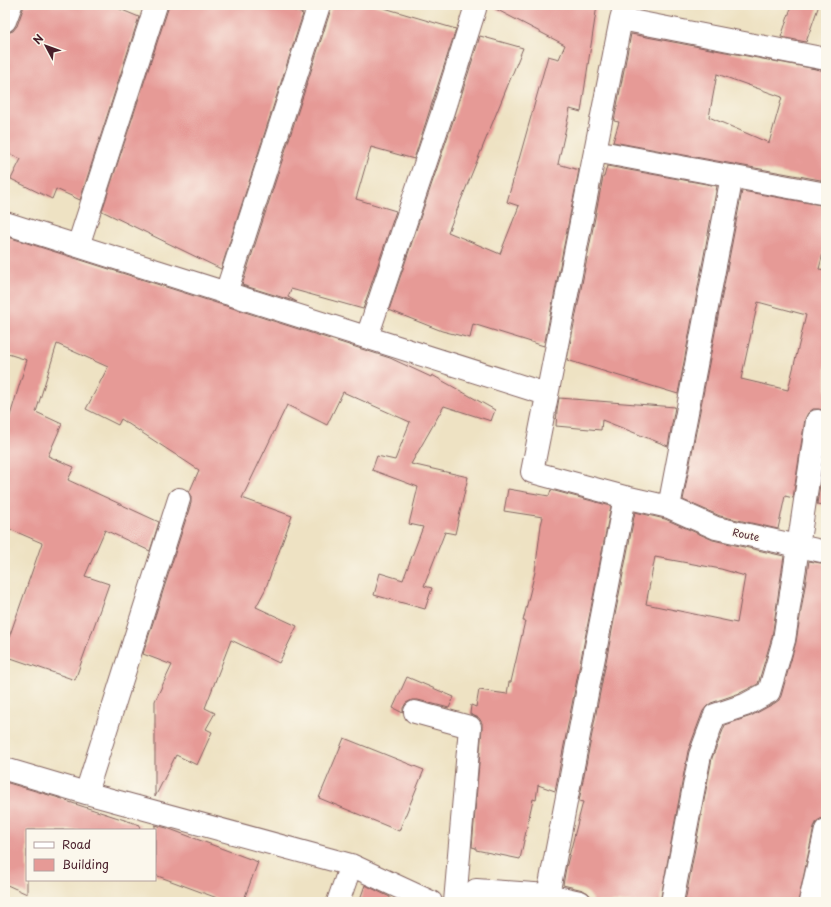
<svg xmlns="http://www.w3.org/2000/svg" width="831" height="907" font-family="'Playpen Sans',sans-serif">
  <rect width="100%" height="100%" fill="#fbf7ec"/>
  <filter id="ink" filterUnits="userSpaceOnUse"><feTurbulence type="fractalNoise" baseFrequency=".025" numOctaves="2"/><feDisplacementMap in="SourceGraphic" scale="8" xChannelSelector="R" yChannelSelector="G"/><feConvolveMatrix kernelMatrix="1 2 1 2 8 2 1 2 1" color-interpolation-filters="sRGB"/></filter>
  <filter id="wash" filterUnits="userSpaceOnUse"><feTurbulence type="fractalNoise" baseFrequency=".012" numOctaves="4" result="noise"/><feDisplacementMap in="SourceGraphic" scale="16" xChannelSelector="R" yChannelSelector="G"/><feGaussianBlur stdDeviation="0.9" result="paint"/><feColorMatrix in="noise" values="0 0 0 0 0 0 0 0 0 0 0 0 0 0 0 0 0 1.4 0 .05"/><feComposite in="paint" operator="in"/></filter>
  <g filter="url(#wash)">
    <rect width="100%" height="100%" fill="#eee2c3"/>
    <g id="blocks">
      <!-- building -->
      <path fill="#e69a96" fill-rule="evenodd" d="M 23,5 L 110,5 L 139,17 L 80,200 L 56,189 L 52,199 L 11,179 L 21,159 L 5,152 L 5,33 L 7,33 L 13,31 L 17,26 L 23,9 Z
        M 168,5 L 280,5 L 303,14 L 221,269 L 102,211 L 168,9 Z
        M 331,5 L 374,5 L 456,29 L 414,159 L 371,147 L 356,199 L 396,211 L 363,309 L 291,289 L 288,297 L 297,302 L 242,285 L 331,9 Z
        M 488,5 L 597,5 L 581,112 L 570,109 L 558,164 L 579,170 L 544,346 L 473,324 L 470,338 L 442,331 L 389,310 L 455,115 L 480,36 L 523,48 L 448,232 L 500,254 L 519,206 L 507,202 L 548,56 L 559,59 L 565,45 Z
        M 792,5 L 819,5 L 806,42 L 781,37 Z
        M 631,34 L 826,71 L 826,181 L 613,142 L 619,122 L 614,121 ZM 717,74 L 782,97 L 769,143 L 709,117 Z
        M 607,166 L 717,186 L 678,394 L 567,360 L 603,177 L 604,177 Z
        M 742,191 L 826,206 L 826,242 L 819,269 L 826,270 L 826,413 L 824,411 L 819,409 L 813,409 L 808,413 L 805,419 L 793,498 L 785,496 L 778,529 L 720,516 L 683,500 ZM 758,302 L 806,315 L 788,390 L 741,379 Z
        M 5,236 L 390,358 L 431,377 L 432,375 L 495,410 L 491,421 L 444,406 L 411,464 L 468,477 L 455,534 L 445,532 L 424,586 L 432,588 L 425,609 L 374,595 L 380,573 L 403,580 L 423,527 L 409,524 L 418,487 L 372,470 L 377,456 L 395,460 L 410,422 L 343,392 L 327,425 L 287,405 L 242,498 L 292,516 L 265,590 L 256,607 L 297,626 L 279,663 L 231,640 L 205,708 L 215,713 L 206,729 L 212,732 L 197,765 L 176,755 L 155,797 L 155,701 L 172,665 L 143,654 L 191,503 L 191,497 L 189,493 L 199,470 L 121,419 L 118,425 L 86,409 L 108,367 L 57,344 L 36,412 L 62,424 L 48,456 L 74,467 L 68,480 L 159,522 L 150,551 L 105,530 L 85,576 L 109,584 L 75,680 L 5,656 L 5,649 L 42,543 L 5,527 L 5,432 L 27,360 L 5,353 Z
        M 559,398 L 675,407 L 668,446 L 602,420 L 601,430 L 556,426 L 557,410 Z
        M 826,445 L 826,506 L 817,504 Z
        M 508,489 L 549,496 L 551,490 L 611,506 L 555,791 L 538,785 L 536,800 L 533,799 L 520,859 L 476,850 L 476,848 L 472,847 L 482,728 L 482,723 L 479,718 L 470,714 L 471,705 L 476,707 L 479,690 L 507,694 L 509,682 L 511,682 L 525,621 L 523,621 L 535,572 L 541,525 L 543,517 L 504,511 Z
        M 635,512 L 665,519 L 713,540 L 784,556 L 772,637 L 758,684 L 740,693 L 711,703 L 707,706 L 703,711 L 688,751 L 660,902 L 592,902 L 592,898 L 588,893 L 583,890 L 563,885 L 566,868 L 583,802 L 579,801 ZM 655,557 L 721,569 L 745,576 L 737,623 L 646,604 Z
        M 809,561 L 826,564 L 826,818 L 822,818 L 817,821 L 814,827 L 798,902 L 685,902 L 712,758 L 725,725 L 751,716 L 775,703 L 779,700 L 781,696 L 796,642 Z
        M 407,677 L 454,697 L 449,708 L 418,700 L 412,700 L 406,703 L 403,708 L 403,713 L 393,708 Z
        M 344,738 L 424,770 L 399,831 L 319,798 Z
        M 5,782 L 66,800 L 66,801 L 140,825 L 139,830 L 27,830 L 27,894 L 5,884 Z
        M 155,825 L 167,828 L 258,862 L 243,902 L 228,902 L 155,875 Z
        M 365,885 L 390,897 L 389,902 L 359,902 Z"/>
    </g>
  </g>
  <g filter="url(#ink)">
    <use href="#blocks" fill-opacity="0" stroke="#836360" stroke-width="1"/>
    <g fill="none" stroke-linecap="round" stroke-linejoin="round">
      <!-- street casing -->
      <g stroke="#836360" stroke-width="24">
        <path id="street" d="M 625,5 L 621,19 L 532,472 L 625,497 L 669,507 L 716,528 L 826,552
          M 621,19 L 826,59
          M 5,21 L 11,5
          M 595,151 L 826,194
          M 5,223 L 546,394
          M 78,246 L 156,5
          M 226,293 L 319,5
          M 367,337 L 443,111 L 475,9 L 475,5
          M 669,507 L 732,176
          M 415,712 L 470,727 L 455,902
          M 5,769 L 86,793 L 351,865 L 431,902
          M 86,793 L 179,499
          M 548,895 L 625,497
          M 338,902 L 351,865
          M 474,902 L 476,890 L 548,895 L 580,902
          M 672,902 L 700,755 L 715,715 L 745,705 L 769,692 L 784,640 L 817,421
          M 810,902 L 826,830"/>
      </g>
      <!-- street -->
      <use href="#street" stroke="#fff" stroke-width="22"/>
    </g>
  </g>
  <g text-anchor="middle" dominant-baseline="central" stroke-width="3" stroke-linejoin="round" paint-order="stroke">
    <!-- street labels -->
    <g font-size="10" fill="#4a1f2b" stroke="#fbf7ec">
      <text transform="translate(746 534) rotate(12)">Route</text>
    </g>
  </g>
  <!-- margin -->
  <rect width="831" height="907" fill="none" stroke="#fbf7ec" stroke-width="20"/>
  <!-- legend -->
  <rect x="26" y="829" width="130" height="52" fill="#fbf7ec" stroke="#b4a19f"/>
  <rect x="34" y="842" width="20" height="6" fill="#ffffff" stroke="#b4a19f"/>
  <text x="62" y="849" font-size="12" fill="#4a1f2b">Road</text>
  <rect x="34" y="859" width="20" height="12" fill="#e69a96" stroke="#b4a19f"/>
  <text x="62" y="869" font-size="12" fill="#4a1f2b">Building</text>
  <!-- north arrow -->
  <g transform="translate(46 46) rotate(311)" stroke="#fbf7ec" stroke-width="3" paint-order="stroke">
  <path d="M0-3L7 15L0 10L-7 15Z" fill="#4a1f2b"/>
  <text y="-6" font-size="11" font-weight="bold" text-anchor="middle" fill="#4a1f2b">N</text>
  </g>
</svg>
